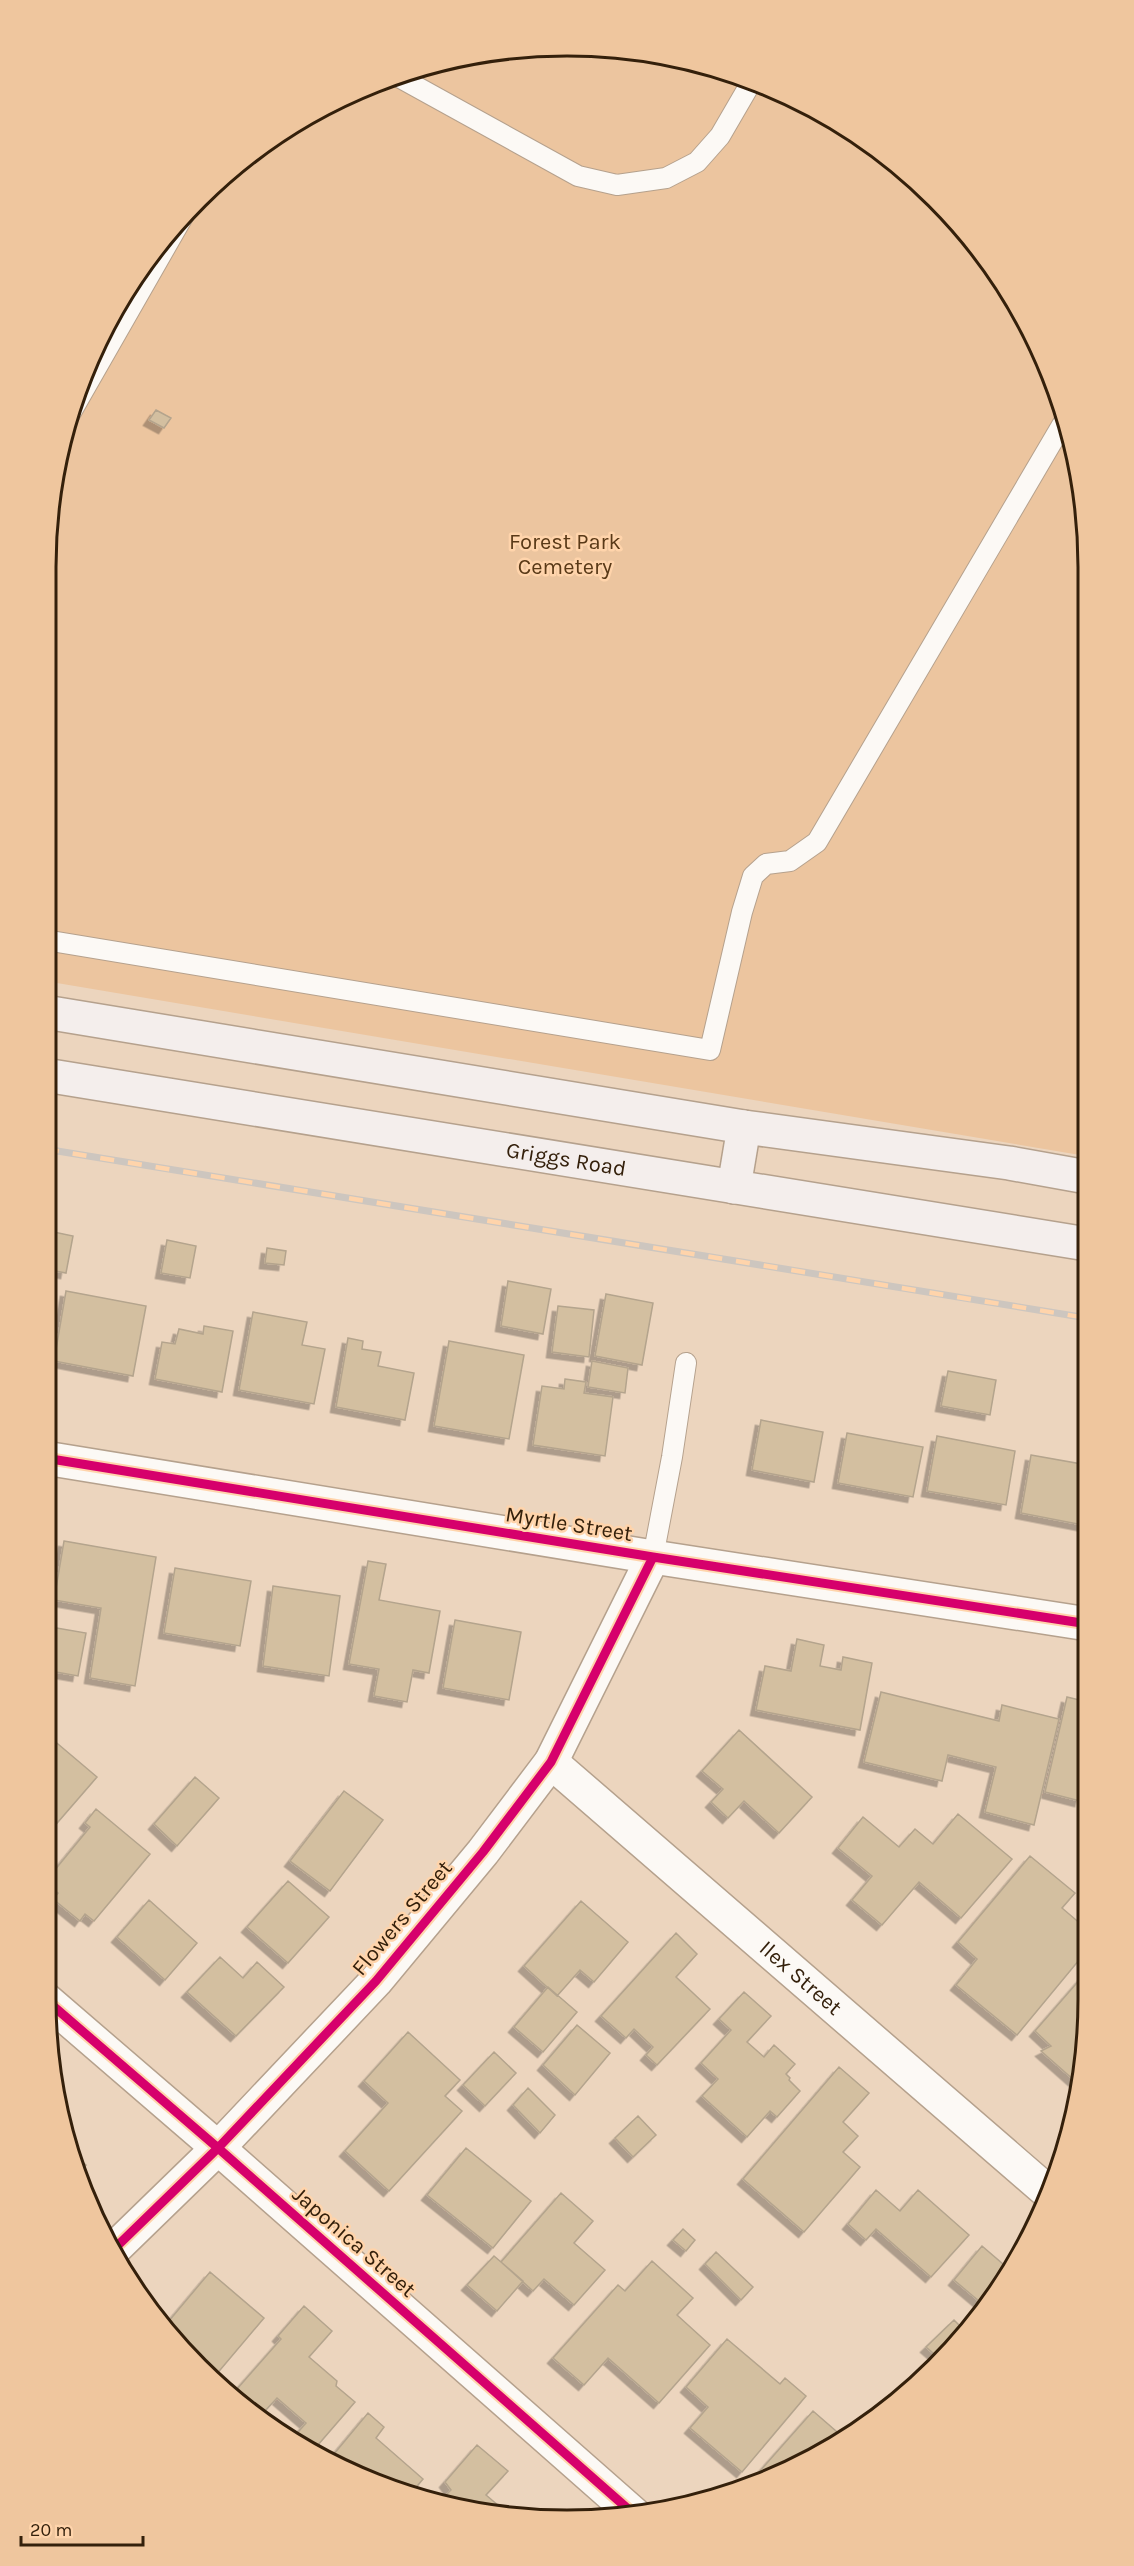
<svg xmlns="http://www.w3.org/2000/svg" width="1134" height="2566" font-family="Karla,sans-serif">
  <defs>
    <filter id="shadow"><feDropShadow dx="-5.5" dy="5.5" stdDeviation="0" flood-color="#0004"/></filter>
  </defs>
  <rect width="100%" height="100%" fill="#ecd5be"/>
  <!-- green -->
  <path fill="#ecc59f" d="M 533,46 L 635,50 L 735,73 L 857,133 L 960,223 L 1035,336 L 1084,499 L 1086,1156 L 45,981 L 45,567 L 73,399 L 115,306 L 175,223 L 250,153 L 336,99 L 432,63 Z"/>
  <!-- building -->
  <path fill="#d3bfa0" stroke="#b4a48d" stroke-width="1.5" filter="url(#shadow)" d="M 156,410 L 171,418 L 164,428 L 149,420 Z
    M 49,1231 L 73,1236 L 66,1273 L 45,1269 Z
    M 167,1240 L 196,1246 L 190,1278 L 161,1273 Z
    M 267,1248 L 286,1251 L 284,1265 L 265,1263 Z
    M 508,1281 L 551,1289 L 543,1334 L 501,1326 Z
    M 66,1291 L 146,1306 L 133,1376 L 54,1361 Z
    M 606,1294 L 653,1303 L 642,1365 L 595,1356 Z
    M 45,1303 L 50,1304 L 45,1328 Z
    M 558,1306 L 594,1310 L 589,1357 L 552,1352 Z
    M 253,1312 L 307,1322 L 302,1345 L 325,1349 L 314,1404 L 239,1390 Z
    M 204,1326 L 233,1331 L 222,1392 L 155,1379 L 162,1342 L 175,1344 L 179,1329 L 203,1334 Z
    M 348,1338 L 363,1341 L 362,1349 L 381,1352 L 378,1366 L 414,1373 L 405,1420 L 336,1407 Z
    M 449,1341 L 524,1355 L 509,1439 L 434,1426 Z
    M 592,1361 L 628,1368 L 625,1393 L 588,1387 Z
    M 948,1371 L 996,1380 L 990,1415 L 941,1406 Z
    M 565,1379 L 586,1382 L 584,1393 L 613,1397 L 605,1456 L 533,1445 L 542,1386 L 564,1389 Z
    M 761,1420 L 823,1432 L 814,1482 L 752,1470 Z
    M 847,1433 L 923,1447 L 913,1497 L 838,1483 Z
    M 937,1436 L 1015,1451 L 1006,1505 L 927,1491 Z
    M 1031,1455 L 1087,1465 L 1088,1526 L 1021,1513 Z
    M 64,1541 L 156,1557 L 135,1686 L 90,1678 L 101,1608 L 54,1600 Z
    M 368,1561 L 386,1564 L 379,1600 L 440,1611 L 429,1673 L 413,1670 L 407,1702 L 374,1696 L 379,1669 L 349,1664 Z
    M 175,1568 L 251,1581 L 240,1646 L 164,1633 Z
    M 273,1586 L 340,1596 L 329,1676 L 263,1666 Z
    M 455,1620 L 521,1632 L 509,1700 L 443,1688 Z
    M 45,1626 L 86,1633 L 78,1676 L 45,1670 Z
    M 797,1639 L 824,1645 L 820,1666 L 841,1670 L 843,1657 L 872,1663 L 860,1730 L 756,1710 L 765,1666 L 791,1671 Z
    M 881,1692 L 999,1721 L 1002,1705 L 1059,1719 L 1034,1825 L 985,1812 L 996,1767 L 948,1755 L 942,1781 L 864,1762 Z
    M 1067,1697 L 1088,1702 L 1088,1790 L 1083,1789 L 1080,1801 L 1045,1792 Z
    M 739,1730 L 812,1797 L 779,1833 L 744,1801 L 728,1818 L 711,1802 L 723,1789 L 702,1771 Z
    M 45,1733 L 97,1777 L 45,1837 Z
    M 195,1777 L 219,1798 L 177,1846 L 154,1824 Z
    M 344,1791 L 383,1820 L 330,1891 L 290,1861 Z
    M 96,1809 L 150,1854 L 94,1921 L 85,1914 L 80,1921 L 53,1899 L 58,1893 L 45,1882 L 90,1827 L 85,1823 Z
    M 958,1814 L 1012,1859 L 961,1918 L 919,1882 L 882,1925 L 852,1900 L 872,1876 L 838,1848 L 863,1817 L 899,1847 L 915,1829 L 933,1844 Z
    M 1030,1856 L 1075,1893 L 1062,1908 L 1089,1931 L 1089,1948 L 1017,2035 L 956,1985 L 977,1959 L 958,1942 Z
    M 288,1881 L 329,1917 L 288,1963 L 247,1927 Z
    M 149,1900 L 197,1943 L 165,1980 L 117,1937 Z
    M 581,1901 L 628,1942 L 594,1982 L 580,1970 L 557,1996 L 524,1966 Z
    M 676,1933 L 697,1954 L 676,1977 L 710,2009 L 657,2065 L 646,2055 L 653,2047 L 634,2029 L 626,2038 L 601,2016 Z
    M 220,1957 L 243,1978 L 257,1962 L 284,1987 L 236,2036 L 187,1992 Z
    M 1089,1969 L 1089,1999 L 1075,2081 L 1041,2051 L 1051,2046 L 1035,2031 Z
    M 548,1987 L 577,2012 L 543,2052 L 514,2027 Z
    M 744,1992 L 771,2016 L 747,2042 L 764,2057 L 774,2045 L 795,2064 L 786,2074 L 790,2078 L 789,2080 L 800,2091 L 777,2117 L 770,2111 L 747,2137 L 702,2096 L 718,2079 L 701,2063 L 731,2030 L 719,2019 Z
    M 577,2025 L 610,2053 L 575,2095 L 543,2065 Z
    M 408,2032 L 460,2080 L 445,2096 L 462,2111 L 389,2191 L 345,2151 L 388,2103 L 364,2081 Z
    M 494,2052 L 516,2073 L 485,2106 L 463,2085 Z
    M 839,2067 L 869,2093 L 843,2122 L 858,2136 L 843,2152 L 860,2167 L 804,2232 L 743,2179 Z
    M 528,2088 L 555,2115 L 540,2133 L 513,2105 Z
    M 638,2116 L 656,2135 L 633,2157 L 615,2138 Z
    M 466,2148 L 531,2201 L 493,2248 L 427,2195 Z
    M 70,2151 L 86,2165 L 77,2176 L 73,2167 Z
    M 876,2190 L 900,2211 L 918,2190 L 969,2235 L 931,2277 L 876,2229 L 866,2240 L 848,2224 Z
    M 561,2193 L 593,2221 L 574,2243 L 605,2270 L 574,2305 L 544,2279 L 533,2291 L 501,2262 Z
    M 683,2229 L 695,2240 L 686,2251 L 673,2240 Z
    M 982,2246 L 1011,2271 L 986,2307 L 954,2280 Z
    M 716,2252 L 753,2287 L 741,2300 L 705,2264 Z
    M 494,2256 L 523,2281 L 497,2311 L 467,2285 Z
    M 652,2261 L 693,2298 L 677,2315 L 710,2345 L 659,2403 L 608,2358 L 584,2385 L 553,2358 L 618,2285 L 625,2291 Z
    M 210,2272 L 264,2318 L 215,2376 L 174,2343 L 163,2328 Z
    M 304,2306 L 332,2331 L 309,2357 L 337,2381 L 336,2386 L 355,2402 L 311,2453 L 292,2439 L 306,2423 L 277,2398 L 264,2412 L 237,2389 L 281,2339 L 278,2336 Z
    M 954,2320 L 967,2333 L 960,2343 L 940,2359 L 926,2347 Z
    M 727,2339 L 780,2384 L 785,2378 L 806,2396 L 742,2472 L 690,2428 L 708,2407 L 686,2387 Z
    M 813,2411 L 844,2438 L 828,2451 L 756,2484 L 752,2480 Z
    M 368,2413 L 384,2427 L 376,2438 L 423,2479 L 413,2491 L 329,2460 Z
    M 477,2445 L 508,2471 L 486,2495 L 506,2512 L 466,2511 L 440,2501 L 451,2490 L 445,2482 Z"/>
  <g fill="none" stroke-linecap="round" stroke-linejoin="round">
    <!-- lane casing -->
    <g stroke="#b5a18d" stroke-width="22">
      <path id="lane" d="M 397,76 L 578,176 L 617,185 L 666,178 L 697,162 L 720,136 L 752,81
        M 70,414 L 185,213
        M 45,940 L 710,1050 L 742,912 L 753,876 L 766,864 L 790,861 L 817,842 L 1062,425
        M 653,1557 L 672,1457 L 686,1363"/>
    </g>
    <!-- street casing -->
    <g stroke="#b5a18d" stroke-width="36">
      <g id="street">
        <path d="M 45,1458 L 653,1557 L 1088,1624"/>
        <path id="s1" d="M 551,1762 L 1049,2193"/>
        <path d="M 45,1999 L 218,2148 L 636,2516"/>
        <path d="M 111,2252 L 218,2148 L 376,1981 L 483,1852 L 551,1762 L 653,1557"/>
      </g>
    </g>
    <!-- secondary casing -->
    <g stroke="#b5a18d" stroke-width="36">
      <g id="secondary">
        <path d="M 45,1012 L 744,1127 L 1009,1163 L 1087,1177"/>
        <path id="s2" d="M 45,1075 L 1087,1244"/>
        <path d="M 734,1187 L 744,1127"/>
      </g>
    </g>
    <!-- lane -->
    <use href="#lane" stroke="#fcf9f5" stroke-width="20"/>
    <!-- street -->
    <use href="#street" stroke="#fcf9f5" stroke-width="33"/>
    <!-- secondary -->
    <use href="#secondary" stroke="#f4eeec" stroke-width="33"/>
    <!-- rail casing -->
    <g stroke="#cdc6bf" stroke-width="7">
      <path id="rail" d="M 45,1149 L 1087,1318"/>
    </g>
    <!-- rail -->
    <use href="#rail" stroke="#ffd4ab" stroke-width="4.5" stroke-dasharray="14" stroke-linecap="butt"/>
    <!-- cycleway casing -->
    <g stroke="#ffd4ab" stroke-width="13">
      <path id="cycleway" d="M 45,1458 L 653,1557 L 1088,1624
        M 45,1999 L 218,2148 L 636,2516
        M 111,2252 L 218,2148 L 376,1981 L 483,1852 L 551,1762 L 653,1557"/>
    </g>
    <!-- cycleway -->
    <use href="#cycleway" stroke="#d6006c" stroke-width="9"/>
  </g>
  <g text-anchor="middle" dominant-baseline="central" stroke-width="5" stroke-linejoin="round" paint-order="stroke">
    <!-- park labels -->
    <g font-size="22" fill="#593917" stroke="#ffd4ab">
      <text x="565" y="542">Forest Park<tspan x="565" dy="25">Cemetery</tspan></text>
    </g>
    <!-- street labels -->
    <g font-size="22" fill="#34200b" stroke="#ffd4ab">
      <text stroke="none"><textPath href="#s2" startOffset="528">Griggs Road</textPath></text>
      <text transform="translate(569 1524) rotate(9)">Myrtle Street</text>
      <text transform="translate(402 1918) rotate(-50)">Flowers Street</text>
      <text stroke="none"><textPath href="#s1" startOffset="330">Ilex Street</textPath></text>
      <text transform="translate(354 2242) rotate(41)">Japonica Street</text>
    </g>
  </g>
  <!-- crop -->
  <path d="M0 0H1134V2566H0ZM567 56H567A511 511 0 0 1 1078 567V1999A511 511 0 0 1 567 2510H567A511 511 0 0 1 56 1999V567A511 511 0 0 1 567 56Z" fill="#efc69e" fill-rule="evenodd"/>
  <path fill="none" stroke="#34200b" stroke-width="3" d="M567 56H567A511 511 0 0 1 1078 567V1999A511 511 0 0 1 567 2510H567A511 511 0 0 1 56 1999V567A511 511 0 0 1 567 56Z"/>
  <!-- scale -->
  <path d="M21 2536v9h122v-9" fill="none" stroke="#34200b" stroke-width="3"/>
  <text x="30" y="2536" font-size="18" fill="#34200b" stroke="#ffd4ab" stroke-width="4.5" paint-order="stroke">20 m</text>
</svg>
